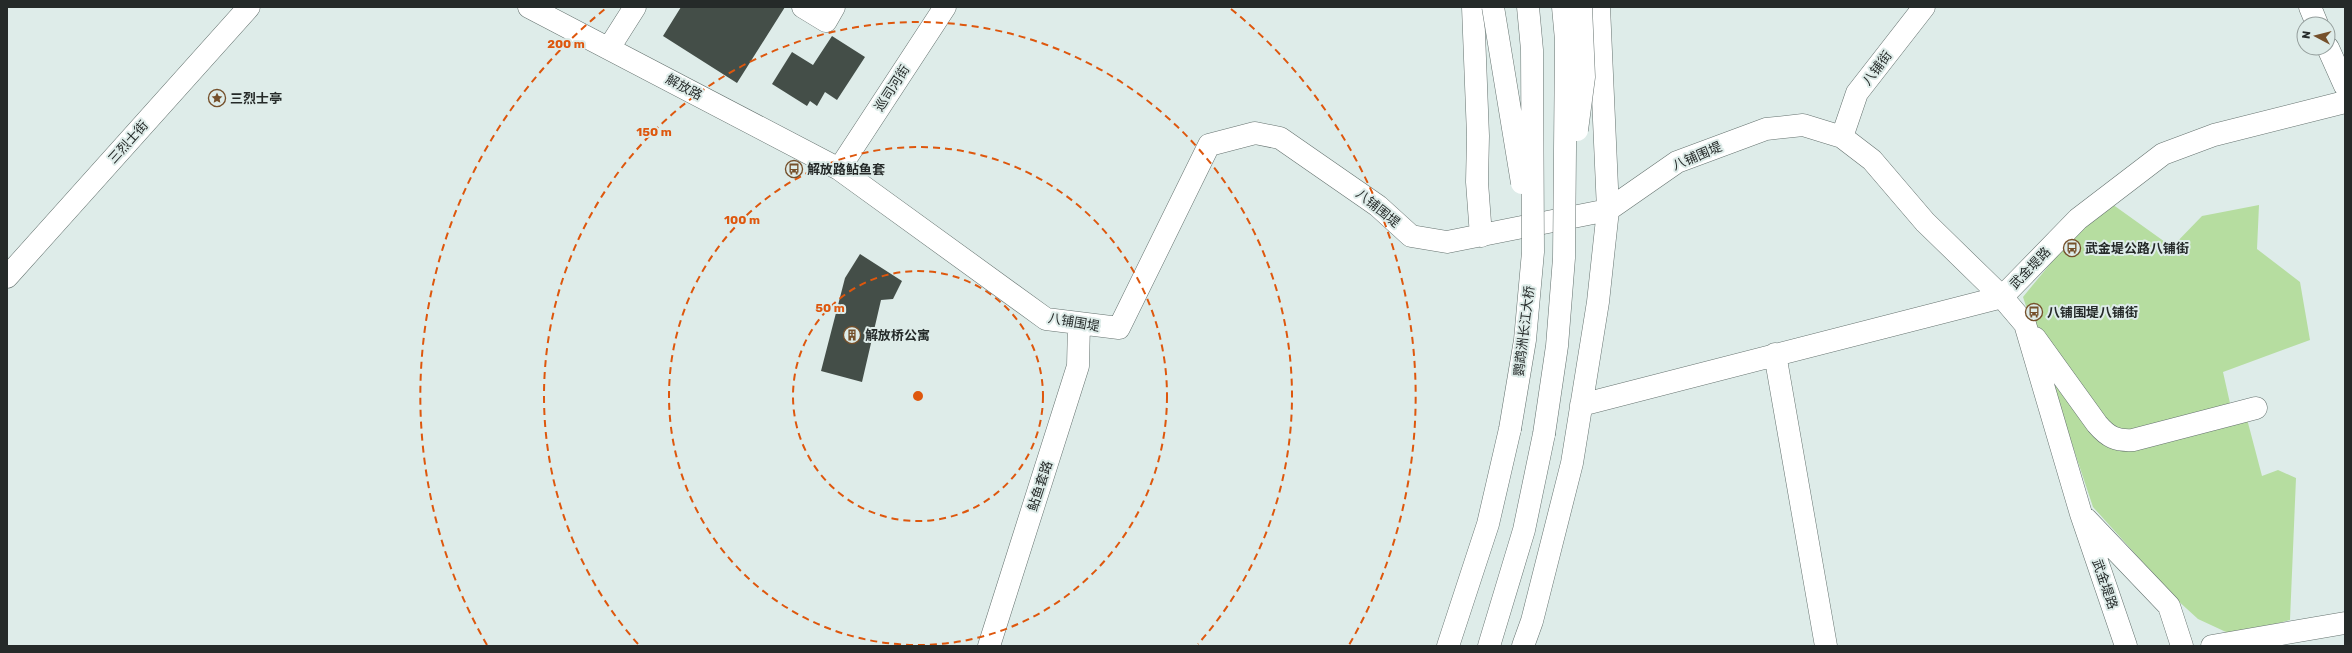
<svg xmlns="http://www.w3.org/2000/svg" width="2352" height="653" font-family="Rubik,'Noto Sans SC',sans-serif">
  <rect width="100%" height="100%" fill="#deece9"/>
  <!-- green -->
  <path fill="#b6dda0" d="M 2112,204 L 2172,247 L 2202,216 L 2259,205 L 2257,249 L 2300,282 L 2310,340 L 2223,372 L 2234,421 L 2247,419 L 2262,476 L 2278,470 L 2296,478 L 2290,620 L 2247,632 L 2226,632 L 2198,619 L 2175,598 L 2093,507 L 2023,297 L 2083,224 Z"/>
  <!-- building -->
  <path fill="#444e48" d="M 681,7 L 785,7 L 737,83 L 663,36 Z
    M 832,36 L 865,57 L 837,100 L 825,92 L 817,106 L 810,101 L 807,106 L 772,84 L 792,52 L 813,65 Z
    M 860,254 L 902,281 L 893,299 L 881,300 L 862,382 L 821,371 L 845,278 Z"/>
  <g fill="none" stroke-linecap="round" stroke-linejoin="round">
    <!-- minor casing -->
    <g stroke="#65726f" stroke-width="23">
      <path id="minor" d="M 529,7 L 839,169 L 1046,319 L 1119,328 L 1209,145 L 1255,133 L 1280,138 L 1378,206 L 1411,236 L 1447,242 L 1608,210 L 1677,162 L 1766,129 L 1803,125 L 1842,137 L 1872,160 L 1925,222 L 2002,297 L 2025,324 L 2081,514 L 2126,646
        M 803,7 L 826,21 L 834,7
        M 1473,7 L 1478,136 L 1477,182 L 1481,236
        M 609,48 L 635,7
        M 1842,137 L 1857,93 L 1924,7
        M 839,169 L 945,7
        M 7,277 L 249,7
        M 2002,297 L 2078,219 L 2163,154 L 2214,135 L 2345,102
        M 2035,338 L 2097,424 C 2108,437 2116,441 2133,440 L 2256,408
        M 1775,354 L 1826,646
        M 1581,405 L 2002,297
        M 2086,519 L 2169,606 L 2182,646
        M 989,646 L 1078,366 L 1079,324
        M 1523,646 L 1532,621 L 1572,463 L 1598,302 L 1608,210 L 1599,7
        M 2212,646 L 2345,623"/>
    </g>
    <!-- major casing -->
    <g stroke="#65726f" stroke-width="23">
      <path id="major" d="M 2310,7 L 2317,24
        M 2328,48 L 2345,86"/>
    </g>
    <!-- highway casing -->
    <g stroke="#65726f" stroke-width="23">
      <path id="highway" d="M 1448,646 L 1488,524 L 1510,429
        M 1489,646 L 1524,530 L 1544,434"/>
    </g>
    <!-- minor -->
    <use href="#minor" stroke="#fff" stroke-width="22"/>
    <!-- major -->
    <use href="#major" stroke="#fff" stroke-width="22"/>
    <!-- highway -->
    <use href="#highway" stroke="#fff" stroke-width="22"/>
    <!-- highway-bridge casing -->
    <g stroke="#65726f" stroke-width="23" stroke-linecap="butt">
      <path id="highway-bridge" d="M 1493,7 L 1522,183
        M 1577,130 L 1584,77 L 1581,7
        M 1510,429 L 1525,340 L 1533,252 L 1532,50 L 1528,7
        M 1544,434 L 1557,346 L 1564,258 L 1566,40 L 1563,7"/>
    </g>
    <!-- highway-bridge -->
    <use href="#highway-bridge" stroke="#fff" stroke-width="22"/>
  </g>
  <!-- distance rings -->
  <g fill="none" stroke="#de570d" stroke-width="2" stroke-dasharray="7 5">
    <circle cx="918" cy="396" r="125"/>
    <circle cx="918" cy="396" r="249"/>
    <path d="M638 644A374 374 0 1 1 1198 644"/>
    <path d="M487 645A498 498 0 0 1 605 9M1231 9A498 498 0 0 1 1349 645"/>
  </g>
  <!-- icons -->
  <defs>
    <g id="sight-ring" transform="scale(0.9)"><circle r="9.5" fill="#deece9" stroke="#75502b" stroke-width="1.5"/><path d="M0-6L1.8-2.2L6-1.7L2.9 1.2L3.7 5.4L0 3.3L-3.7 5.4L-2.9 1.2L-6-1.7L-1.8-2.2Z" fill="#75502b"/></g>
    <g id="bus-ring" transform="scale(0.9)"><circle r="9.5" fill="#deece9" stroke="#75502b" stroke-width="1.5"/><path d="M-5-6H5V4H4V6H2V4H-2V6H-4V4H-5ZM-3.5-4V0h7V-4ZM-3.5 1.2v1.5H-2V1.2ZM2 1.2v1.5H3.5V1.2Z" fill="#75502b"/></g>
    <g id="building-ring" transform="scale(0.9)"><circle r="9.5" fill="#deece9" stroke="#75502b" stroke-width="1.5"/><path d="M-4-6H4V6H1V3H-1V6H-4ZM-2.5-4.3h1.7v1.8h-1.7ZM.8-4.3h1.7v1.8H.8ZM-2.5-1h1.7V.8h-1.7ZM.8-1h1.7V.8H.8Z" fill="#75502b"/></g>
  </defs>
  <g fill-rule="evenodd">
    <use href="#sight-ring" x="217" y="98"/>
    <use href="#bus-ring" x="794" y="169"/>
    <use href="#bus-ring" x="2072" y="248"/>
    <use href="#bus-ring" x="2034" y="312"/>
    <use href="#building-ring" x="852" y="335"/>
  </g>
  <g text-anchor="middle" dominant-baseline="central" stroke-width="4" stroke-linejoin="round" paint-order="stroke">
    <!-- street labels -->
    <g font-size="13" fill="#252a29" stroke="#deece9">
      <text transform="translate(1877 68) rotate(-53)">八铺街</text>
      <text transform="translate(684 87) rotate(28)">解放路</text>
      <text transform="translate(892 88) rotate(-57)">巡司河街</text>
      <text transform="translate(128 142) rotate(-48)">三烈士街</text>
      <text transform="translate(1697 156) rotate(-23)">八铺围堤</text>
      <text transform="translate(1378 208) rotate(39)">八铺围堤</text>
      <text transform="translate(2030 268) rotate(-46)">武金堤路</text>
      <text transform="translate(1074 322) rotate(10)">八铺围堤</text>
      <text transform="translate(1524 331) rotate(-83)">鹦鹉洲长江大桥</text>
      <text transform="translate(1040 486) rotate(-72)">鲇鱼套路</text>
      <text transform="translate(2105 584) rotate(71)">武金堤路</text>
    </g>
    <!-- poi labels -->
    <g font-size="13" font-weight="bold" fill="#252a29" stroke="#deece9" text-anchor="start">
      <text x="230" y="98">三烈士亭</text>
      <text x="807" y="169">解放路鲇鱼套</text>
      <text x="2085" y="248">武金堤公路八铺街</text>
      <text x="2047" y="312">八铺围堤八铺街</text>
      <text x="865" y="335">解放桥公寓</text>
    </g>
  </g>
  <circle cx="918" cy="396" r="6" fill="#de570d" stroke="#deece9" stroke-width="2"/>
  <g font-size="12" text-anchor="middle" font-weight="bold" fill="#de570d" stroke="#deece9" stroke-width="4" stroke-linejoin="round" paint-order="stroke">
    <text x="566" y="48">200 m</text>
    <text x="654" y="136">150 m</text>
    <text x="742" y="224">100 m</text>
    <text x="830" y="312">50 m</text>
  </g>
  <!-- border -->
  <rect width="2352" height="653" fill="none" stroke="#252a29" stroke-width="16"/>
  <!-- north arrow -->
  <g transform="translate(2316 36) rotate(277)"><circle r="19" fill="#deece9" stroke="#949e9c"/>
  <path d="M0-3L7 15L0 10L-7 15Z" fill="#75502b"/>
  <text y="-6" font-size="11" font-weight="bold" text-anchor="middle" fill="#252a29">N</text>
  </g>
</svg>
